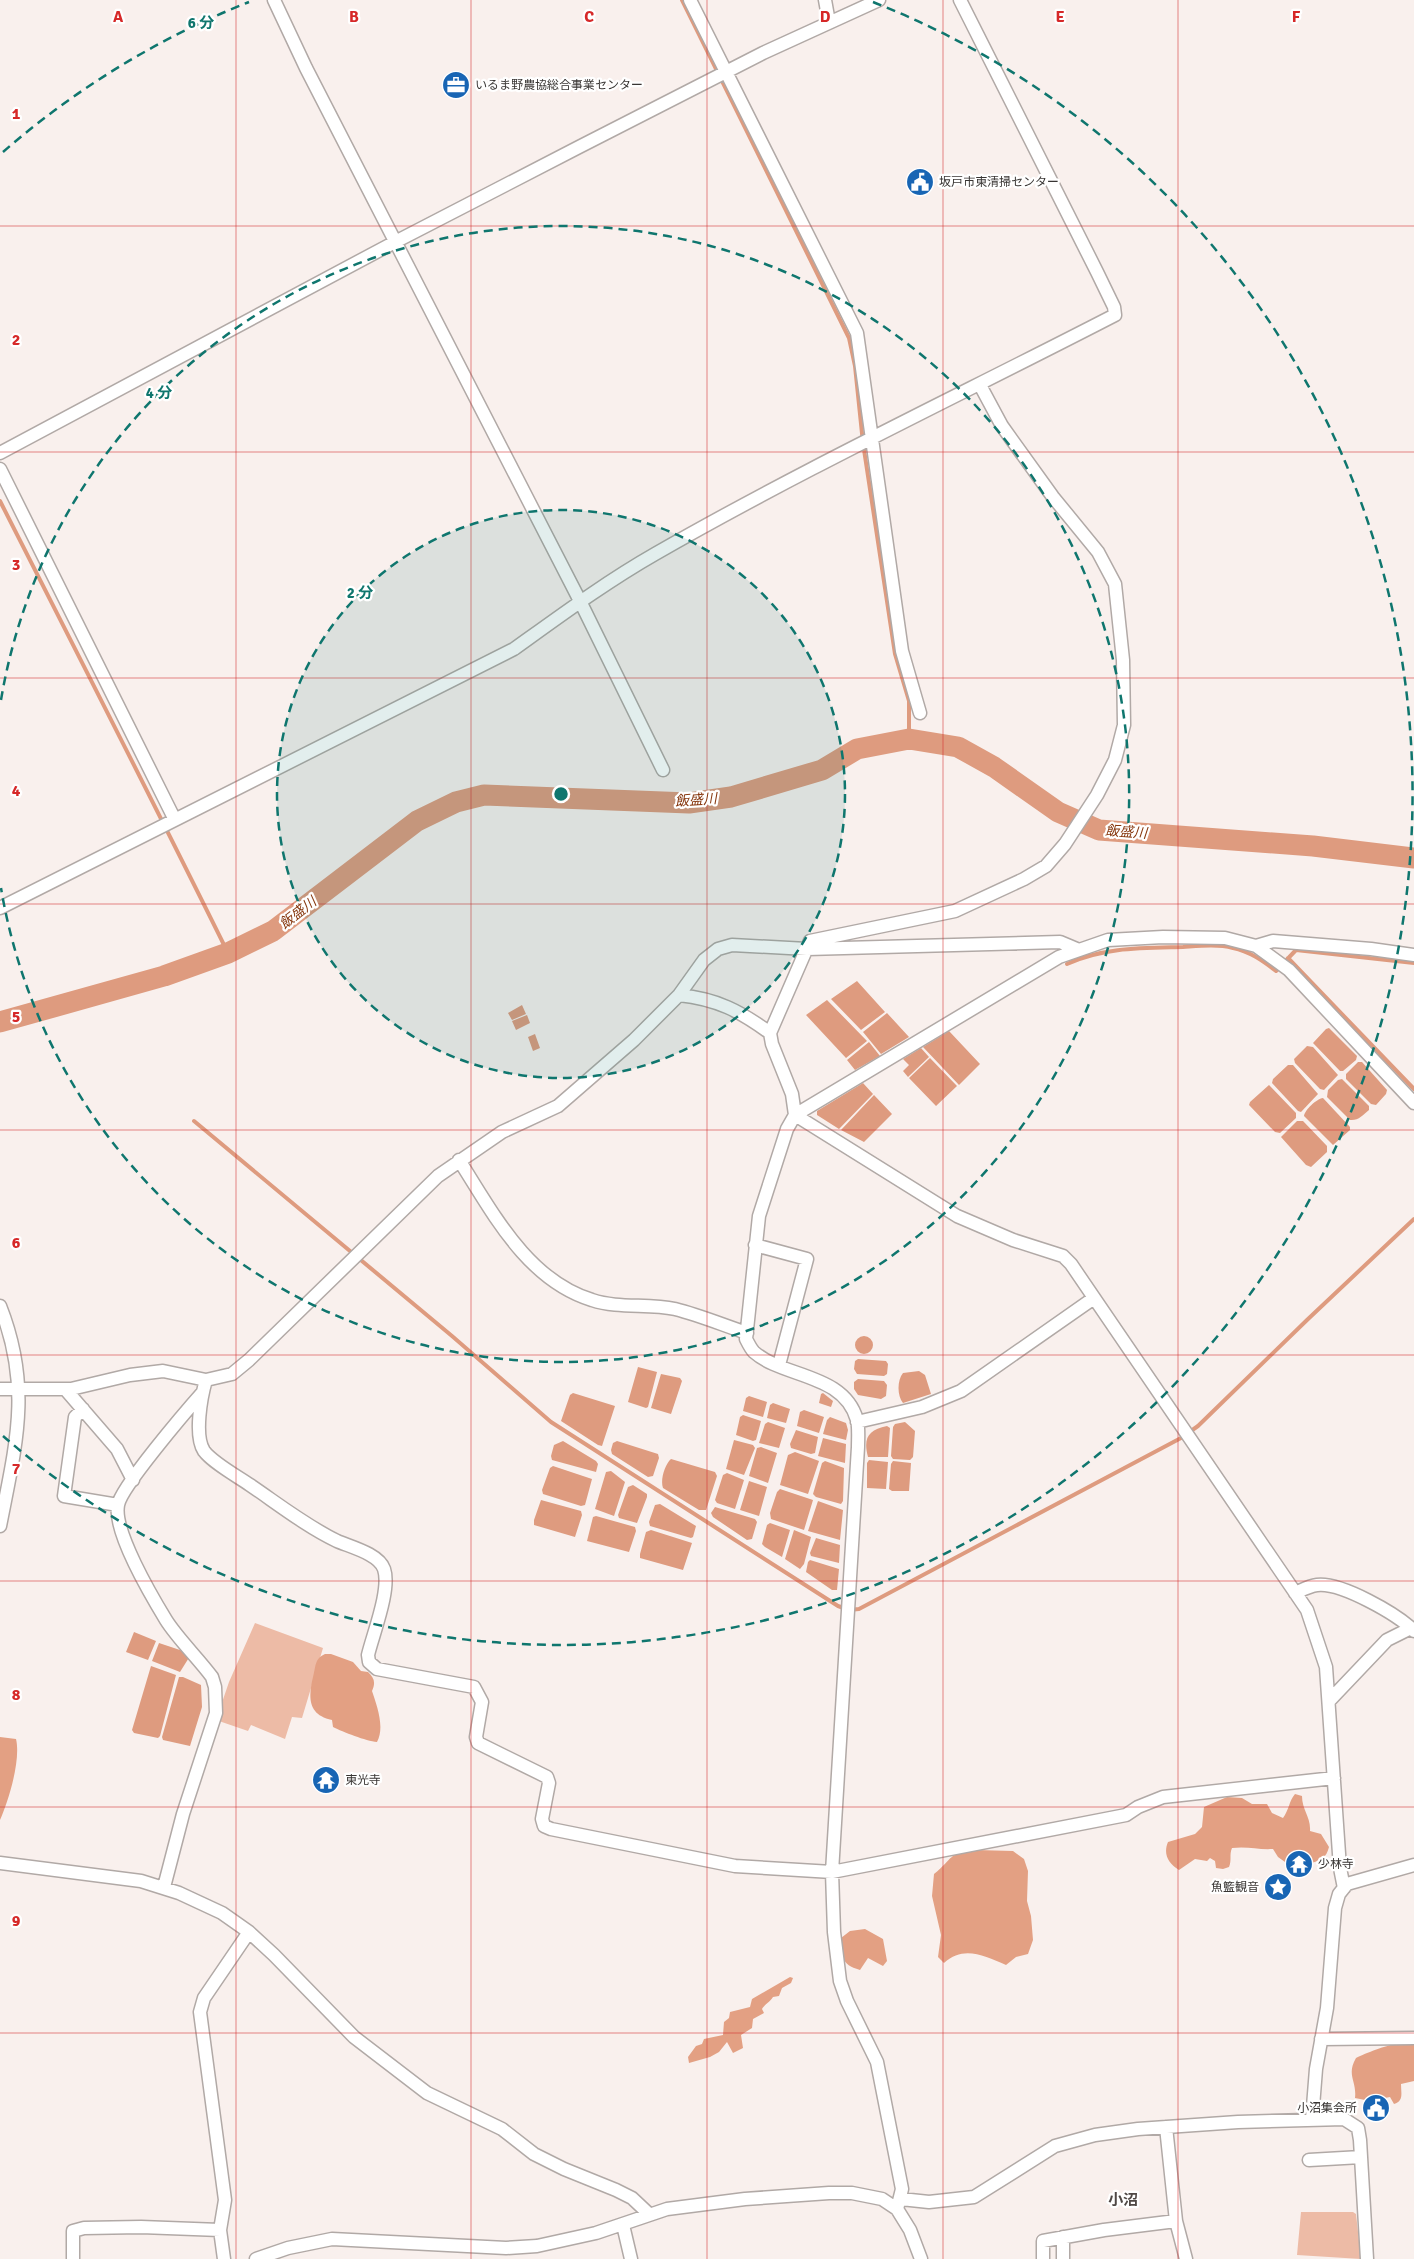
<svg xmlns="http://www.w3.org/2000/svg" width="1414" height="2259" font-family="Signika,'Noto Sans JP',sans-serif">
  <rect width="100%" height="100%" fill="#f9f0ed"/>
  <!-- green -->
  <path fill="#edbba6" d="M 255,1623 L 323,1648 L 302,1718 L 292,1717 L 285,1739 L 251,1725 L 248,1731 L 216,1720 L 229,1682 Z
    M 1301,2212 L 1353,2212 L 1356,2214 L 1361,2259 L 1297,2255 Z"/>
  <!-- forest -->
  <path fill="#e3a083" d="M 325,1654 L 331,1654 L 353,1662 L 361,1671 L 368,1672 C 374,1678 376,1682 372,1691 C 377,1706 385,1727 377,1742 C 366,1741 343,1732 333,1727 L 332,1720 C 308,1715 308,1698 313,1677 C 316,1667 314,1659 325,1654 Z
    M 0,1737 L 16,1739 C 21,1759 9,1800 0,1820 Z
    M 1295,1794 L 1302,1796 C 1302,1810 1311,1817 1310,1831 L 1321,1834 L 1329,1847 C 1326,1858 1322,1860 1311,1863 L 1302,1857 L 1285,1862 L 1278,1857 L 1273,1849 C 1258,1850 1248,1846 1232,1848 C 1229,1855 1232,1860 1229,1867 L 1223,1869 L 1216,1868 L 1215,1861 L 1210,1858 L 1207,1861 L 1195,1859 L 1179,1870 C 1168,1863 1163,1854 1168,1842 L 1195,1834 L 1202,1827 L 1204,1807 L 1227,1797 L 1242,1798 L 1252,1804 L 1267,1804 L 1272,1813 L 1283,1818 C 1289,1810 1289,1801 1295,1794 Z
    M 976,1850 L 1013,1851 L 1024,1859 L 1028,1871 L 1027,1901 L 1031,1916 L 1033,1940 L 1028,1954 L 1016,1957 L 1006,1965 C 984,1956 964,1945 944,1963 L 938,1957 L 941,1935 L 932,1896 L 934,1874 C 954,1858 947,1853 976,1850 Z
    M 865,1929 L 883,1939 L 887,1961 L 883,1966 L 868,1958 L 860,1970 C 840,1964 843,1957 841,1938 L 850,1931 Z
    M 790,1977 L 793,1978 L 791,1983 L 782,1988 L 779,1996 L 773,1997 C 770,2002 765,2004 762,2009 L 764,2013 L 753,2019 L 752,2028 L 741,2035 L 743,2048 L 733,2053 L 727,2042 L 719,2052 L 710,2057 L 689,2063 L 688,2057 L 696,2046 L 702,2044 L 704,2039 L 723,2035 L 724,2022 L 729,2018 L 730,2012 L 750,2007 L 752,1999 Z
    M 1396,2044 L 1414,2045 L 1414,2081 L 1401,2084 C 1401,2093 1404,2101 1394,2104 L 1390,2097 L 1370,2101 L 1355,2098 C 1357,2081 1346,2075 1356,2058 C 1366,2053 1387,2045 1396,2044 Z"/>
  <!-- water -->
  <path fill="#de9b7f" d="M 857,981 L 885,1012 L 861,1030 L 831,999 Z
    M 827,1000 L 867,1041 L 846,1058 L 806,1015 Z
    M 522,1005 L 526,1014 L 512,1020 L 508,1013 Z
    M 887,1013 L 909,1037 L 881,1054 L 863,1032 Z
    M 527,1015 L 530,1023 L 516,1030 L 512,1021 Z
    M 1329,1028 L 1357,1056 L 1356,1060 L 1343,1071 L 1340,1071 L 1313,1043 L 1326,1029 Z
    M 949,1031 L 980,1064 L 959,1085 L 923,1047 Z
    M 535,1034 L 540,1048 L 533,1051 L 528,1037 Z
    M 869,1042 L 880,1056 L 855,1070 L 847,1060 Z
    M 1307,1046 L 1313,1047 L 1338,1075 L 1324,1090 L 1320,1089 L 1295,1063 L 1294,1059 Z
    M 921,1048 L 929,1057 L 908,1077 L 903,1071 L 909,1065 L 903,1059 Z
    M 930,1058 L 957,1086 L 936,1106 L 909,1078 Z
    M 1358,1062 L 1362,1062 L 1387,1090 L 1386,1094 L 1376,1105 L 1371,1104 L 1346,1079 L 1346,1074 Z
    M 1288,1065 L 1293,1065 L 1318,1094 L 1301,1112 L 1298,1111 L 1272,1083 L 1273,1079 Z
    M 1342,1079 L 1369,1106 L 1369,1110 C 1363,1115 1358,1121 1350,1120 L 1327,1097 L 1328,1090 L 1338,1080 Z
    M 863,1083 L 873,1094 L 839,1129 L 817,1115 L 817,1111 Z
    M 1269,1085 L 1296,1113 L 1296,1118 L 1280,1133 L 1275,1132 L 1249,1105 L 1250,1102 Z
    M 874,1095 L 892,1114 L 864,1142 L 841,1130 Z
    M 1323,1098 L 1350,1127 L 1350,1130 L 1333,1145 L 1304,1116 C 1305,1110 1316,1099 1323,1098 Z
    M 1297,1121 L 1303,1121 L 1327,1146 L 1327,1152 L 1311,1167 L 1306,1165 L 1281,1137 Z
    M855 1345a9 9 0 1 1 18 0a9 9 0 1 1-18 0Z
    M 858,1359 L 886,1361 L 888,1364 L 887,1374 L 884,1376 L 857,1374 L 854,1369 L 855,1361 Z
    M 638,1367 L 657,1372 L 648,1407 L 646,1408 L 628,1402 Z
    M 919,1371 L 925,1375 L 931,1394 L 903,1403 C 897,1396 897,1380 903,1373 Z
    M 661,1374 L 680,1378 L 682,1381 L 671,1414 L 651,1408 Z
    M 858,1379 L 884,1381 L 887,1385 L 886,1396 L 881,1399 L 858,1395 L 854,1389 L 854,1382 Z
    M 573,1393 L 615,1406 L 602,1446 L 598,1445 L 561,1421 L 570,1395 Z
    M 823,1393 L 833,1401 L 831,1407 L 819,1403 L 821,1394 Z
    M 749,1396 L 767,1402 L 763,1417 L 743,1411 L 746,1398 Z
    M 773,1403 L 790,1409 L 786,1423 L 767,1418 L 770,1405 Z
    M 804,1410 L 824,1417 L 819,1433 L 797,1426 L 800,1412 Z
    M 743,1415 L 761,1421 L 756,1440 L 753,1441 L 736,1435 L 740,1417 Z
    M 830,1417 L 846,1423 L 848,1430 L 846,1440 L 823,1434 L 827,1420 Z
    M 768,1422 L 785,1428 L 779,1448 L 759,1443 L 765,1424 Z
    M 905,1422 L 915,1431 L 913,1457 L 910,1460 L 893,1459 L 891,1456 L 893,1427 L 895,1424 Z
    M 887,1426 L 890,1428 L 888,1457 L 868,1457 C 863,1438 868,1430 887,1426 Z
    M 796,1430 L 818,1437 L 815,1453 L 811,1454 L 791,1448 L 790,1444 Z
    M 823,1438 L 846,1444 L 845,1463 L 818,1456 Z
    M 734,1440 L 753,1445 L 755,1448 L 744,1475 L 726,1469 Z
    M 563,1441 L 596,1461 L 598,1464 L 596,1472 L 552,1460 L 551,1456 L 554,1445 Z
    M 617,1441 L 658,1454 L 659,1458 L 653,1476 L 648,1477 L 612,1454 L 611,1450 L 613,1443 Z
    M 761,1447 L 777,1453 L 768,1483 L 749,1476 L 757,1448 Z
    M 795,1452 L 819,1461 L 808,1494 L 780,1485 L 788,1455 Z
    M 671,1459 L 715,1472 L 717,1476 L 706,1510 L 699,1510 L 663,1488 C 660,1480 665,1464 671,1459 Z
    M 869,1460 L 888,1462 L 886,1489 L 867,1488 L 867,1463 Z
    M 825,1461 L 844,1468 L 843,1501 L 841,1504 L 816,1497 L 813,1494 L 822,1463 Z
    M 893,1461 L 911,1463 L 909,1491 L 892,1491 L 889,1489 L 891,1464 Z
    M 553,1466 L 592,1479 L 585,1505 L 581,1506 L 543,1494 L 542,1490 L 550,1468 Z
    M 611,1471 L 625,1482 L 614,1516 L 595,1509 L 606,1472 Z
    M 727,1473 L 744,1480 L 735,1509 L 717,1503 L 715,1500 L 723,1475 Z
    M 749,1481 L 767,1487 L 759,1516 L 740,1510 Z
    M 633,1485 L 647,1494 L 647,1497 L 637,1523 L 619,1518 L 618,1515 L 628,1487 Z
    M 780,1489 L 813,1500 L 804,1530 L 771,1519 L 770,1513 L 777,1492 Z
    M 541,1500 L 581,1511 L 582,1515 L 575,1537 L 534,1525 L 534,1520 Z
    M 818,1501 L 843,1510 L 840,1540 L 808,1531 Z
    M 660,1504 L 696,1526 L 693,1537 L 691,1538 L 650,1526 L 649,1522 L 655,1505 Z
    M 715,1507 L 755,1519 L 757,1522 L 752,1539 L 747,1540 L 713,1517 L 711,1513 Z
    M 596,1516 L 635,1527 L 636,1531 L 629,1552 L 587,1541 L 593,1517 Z
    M 770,1523 L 790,1530 L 782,1557 L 765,1547 L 762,1544 L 767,1525 Z
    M 651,1530 L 692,1543 L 683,1570 L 640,1558 L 640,1554 L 646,1532 Z
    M 794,1530 L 811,1537 L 804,1564 L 800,1569 L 785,1559 Z
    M 816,1538 L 840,1545 L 839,1563 L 811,1556 L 810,1553 Z
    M 810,1560 L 839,1569 L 837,1590 L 832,1590 L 806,1572 L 808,1562 Z
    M 134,1632 L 156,1641 L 148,1660 L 126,1652 Z
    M 159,1643 L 180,1650 L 190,1656 L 180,1672 L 152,1661 Z
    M 151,1666 L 176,1675 L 160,1736 L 158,1738 L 134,1733 L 132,1730 Z
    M 179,1677 L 183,1677 L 201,1685 L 202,1707 L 190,1746 L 163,1740 L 162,1737 Z"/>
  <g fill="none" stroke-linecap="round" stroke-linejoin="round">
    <!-- stream -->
    <path stroke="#de9b7f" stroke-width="4" d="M 682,0 L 849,338 L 855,366 L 863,443 L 895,654 L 909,701 L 909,739
      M 0,501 C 76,651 153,801 228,953
      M 1288,958 L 1414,1089
      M 1067,964 C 1103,947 1143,948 1183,947 C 1199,946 1217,944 1233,948 C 1249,951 1263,961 1276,971 L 1296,950 L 1414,963
      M 194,1121 L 452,1336 L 551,1422 L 838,1606 L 849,1610 L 859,1609 L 1181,1438 L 1198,1426 L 1307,1320 L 1414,1219"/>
    <!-- river -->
    <path stroke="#de9b7f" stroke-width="21" d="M 0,1022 L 164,976 L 228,953 L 273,931 L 417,821 L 456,802 L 484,795 L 689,803 L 731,797 L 822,770 L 857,749 L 909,739 L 958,747 L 994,767 L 1058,812 L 1099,830 L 1313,846 L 1414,858"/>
    <!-- minor casing -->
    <g stroke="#b1a9a6" stroke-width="15">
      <path id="minor" d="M 274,0 L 306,68 L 580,601 L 663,770
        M 690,0 L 857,333 L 902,651 L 920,713
        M 825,0 L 829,22
        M 980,385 L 1002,426 L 1053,497 L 1098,552 L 1115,584 L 1123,660 L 1124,725 L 1115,760 L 1097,795 L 1065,844 L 1046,866 L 1024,879 L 955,911 L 810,941 L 770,1033 L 772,1044 L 792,1094 L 795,1115 L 957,1216 L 1013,1240 L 1063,1256 L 1071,1264 L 1307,1610 L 1326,1667 L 1340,1868 L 1344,1888
        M 0,453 L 395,242 L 579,147 L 763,53 L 879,0
        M 0,469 L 174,818
        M 0,908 L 514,649 C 560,616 606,582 655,554 C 805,468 962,394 1115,315 L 1114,307 L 1097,272 L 960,0
        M 1256,946 L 1273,941 L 1371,949 L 1414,955
        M 679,995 C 717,999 740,1011 770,1033
        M 459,1160 C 493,1213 527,1280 592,1300 C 619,1309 648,1303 675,1309 C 699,1315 723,1325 747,1333
        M 755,1245 L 807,1259 L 779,1365
        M 0,1306 C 32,1387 16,1444 0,1526
        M 206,1380 C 201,1397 194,1436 204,1451 C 213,1463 237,1476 250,1485 C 278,1504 306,1526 337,1541 C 351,1547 379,1554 384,1569 C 391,1589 373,1634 368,1655 L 369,1662 L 377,1669 L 474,1687 L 482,1702 L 476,1737 L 478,1743 L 547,1777 L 549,1783 L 542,1819 L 544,1826 L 551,1829 L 735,1866 L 832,1872 L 1126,1815 L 1138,1807 L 1163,1797 L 1334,1778
        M 0,1389 L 71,1389 L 130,1375 L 163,1371 L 206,1380 L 232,1374 L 249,1360 L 438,1176 L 502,1132 L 558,1106 L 634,1040 L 679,995 L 704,960 L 718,949 L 732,945 L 807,949 L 1060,942 L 1079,950
        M 66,1390 L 117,1449 L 133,1480
        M 83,1409 L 75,1417 L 64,1496 L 118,1505
        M 857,1422 L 922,1407 L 961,1391 L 1094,1298
        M 1295,1593 C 1302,1590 1309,1586 1317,1585 C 1341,1582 1397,1614 1414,1631
        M 1329,1701 L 1387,1640 L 1411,1628
        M 0,1863 L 141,1881 L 179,1893 L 222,1913 L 249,1932 L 274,1955 L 354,2037 L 427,2093 L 502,2129 L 534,2154 L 564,2169 L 616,2190 L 632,2198 L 649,2214
        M 164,1887 L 183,1814 L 216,1713 L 215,1687 L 212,1677 C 198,1658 178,1639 166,1620 C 152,1597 113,1531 118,1505 C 121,1487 187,1410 203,1392
        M 1321,2039 L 1414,2038
        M 1312,2119 L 1316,2069 L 1327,2008 L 1335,1908 L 1339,1894 L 1347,1884 L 1414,1865
        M 1166,2127 L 1176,2221 L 1186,2259
        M 1309,2160 L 1361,2157
        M 901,2199 L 929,2202 L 974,2197 L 1055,2146 L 1095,2135 L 1138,2129 L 1238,2122 L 1344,2119 L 1358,2128 L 1360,2140 L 1367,2259
        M 897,2209 L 902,2189 L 877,2062 L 847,2001 L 840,1981 L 834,1932 L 832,1872 L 858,1447 C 858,1438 859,1428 857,1420 C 844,1373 783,1378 754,1352 C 751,1349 748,1343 746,1339 L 759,1216 L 787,1129 L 795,1115 L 1059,957 L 1108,940 L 1163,937 L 1225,938 L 1256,946 L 1289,970 L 1414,1103
        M 623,2225 L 631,2259
        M 1063,2237 L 1063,2259
        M 73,2259 L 73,2231 L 84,2228 L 141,2227 L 220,2230
        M 224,2259 L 220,2230 L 225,2200 L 200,2012 L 204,1998 L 249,1932
        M 256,2259 L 288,2248 L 332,2239 L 506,2248 L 537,2246 L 596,2233 L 667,2209 L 745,2199 L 829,2193 L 852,2193 L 882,2199 L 897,2209 L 910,2230 L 921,2259
        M 1043,2259 L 1043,2241 L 1104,2230 L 1176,2221"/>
    </g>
    <!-- minor -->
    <use href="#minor" stroke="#fff" stroke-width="12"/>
  </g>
  <!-- grid -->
  <path fill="none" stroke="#d62828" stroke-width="1" stroke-opacity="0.55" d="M 236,0 L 236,2259M 471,0 L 471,2259M 707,0 L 707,2259M 943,0 L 943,2259M 1178,0 L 1178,2259M 0,226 L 1414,226M 0,452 L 1414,452M 0,678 L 1414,678M 0,904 L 1414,904M 0,1130 L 1414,1130M 0,1355 L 1414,1355M 0,1581 L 1414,1581M 0,1807 L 1414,1807M 0,2033 L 1414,2033"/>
  <!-- distance rings -->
  <circle cx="561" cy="794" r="284" fill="#0f766e" fill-opacity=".12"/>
  <g fill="none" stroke="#0f766e" stroke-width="2.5" stroke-dasharray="9 6">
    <circle cx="561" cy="794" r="284"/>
    <path d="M1 700A568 568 0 1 1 1 888"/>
    <path d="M3 152A851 851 0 0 1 249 2M873 2A851 851 0 1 1 3 1436"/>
  </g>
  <!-- icons -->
  <defs>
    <g id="office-disc" transform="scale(1.4375)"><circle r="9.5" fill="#1865b4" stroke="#fff"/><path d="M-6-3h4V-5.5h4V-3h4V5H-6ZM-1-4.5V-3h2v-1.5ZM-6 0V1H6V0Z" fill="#fff"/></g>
    <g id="civic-disc" transform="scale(1.4375)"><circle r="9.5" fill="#1865b4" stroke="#fff"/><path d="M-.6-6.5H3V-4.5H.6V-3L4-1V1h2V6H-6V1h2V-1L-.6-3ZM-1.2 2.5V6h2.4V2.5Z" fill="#fff"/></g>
    <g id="temple-disc" transform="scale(1.4375)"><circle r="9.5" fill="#1865b4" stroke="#fff"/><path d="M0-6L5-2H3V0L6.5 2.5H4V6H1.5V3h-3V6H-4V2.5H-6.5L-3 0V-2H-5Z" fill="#fff"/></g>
    <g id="sight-disc" transform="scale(1.4375)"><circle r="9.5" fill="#1865b4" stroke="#fff"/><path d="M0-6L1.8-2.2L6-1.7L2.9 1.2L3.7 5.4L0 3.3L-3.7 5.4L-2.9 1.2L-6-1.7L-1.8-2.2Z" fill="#fff"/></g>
  </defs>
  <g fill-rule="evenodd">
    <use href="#office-disc" x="456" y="85"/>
    <use href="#civic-disc" x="920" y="182"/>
    <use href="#temple-disc" x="326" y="1780"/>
    <use href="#temple-disc" x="1299" y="1864"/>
    <use href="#sight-disc" x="1278" y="1887"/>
    <use href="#civic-disc" x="1376" y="2108"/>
  </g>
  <g text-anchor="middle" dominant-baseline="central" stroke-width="4.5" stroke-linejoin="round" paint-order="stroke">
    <!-- poi labels -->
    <g font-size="12" fill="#383533" stroke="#fff" text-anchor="start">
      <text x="475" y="85">いるま野農協総合事業センター</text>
      <text x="939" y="182">坂戸市東清掃センター</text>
      <text x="345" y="1780">東光寺</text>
      <text x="1318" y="1864">少林寺</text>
      <text x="1259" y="1887" text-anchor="end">魚籃観音</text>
      <text x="1357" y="2108" text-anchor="end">小沼集会所</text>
    </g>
    <!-- water labels -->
    <g font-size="14" font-style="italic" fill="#87380f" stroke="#fff">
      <text transform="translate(696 800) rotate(-4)">飯盛川</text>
      <text transform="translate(1126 832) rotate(4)">飯盛川</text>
      <text transform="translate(298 913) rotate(-38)">飯盛川</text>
    </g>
    <!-- quarter labels -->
    <g font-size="15" font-weight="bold" fill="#4f4845" stroke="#fff">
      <text x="1123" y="2200">小沼</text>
    </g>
  </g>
  <g font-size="16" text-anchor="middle" font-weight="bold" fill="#d62828" stroke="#fff" stroke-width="4.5" stroke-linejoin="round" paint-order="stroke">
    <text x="118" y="22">A</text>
    <text x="354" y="22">B</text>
    <text x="589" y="22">C</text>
    <text x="825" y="22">D</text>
    <text x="1060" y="22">E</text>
    <text x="1296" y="22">F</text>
    <text x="16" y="119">1</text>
    <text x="16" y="345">2</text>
    <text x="16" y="570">3</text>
    <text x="16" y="796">4</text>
    <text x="16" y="1022">5</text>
    <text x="16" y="1248">6</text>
    <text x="16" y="1474">7</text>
    <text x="16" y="1700">8</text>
    <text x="16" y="1926">9</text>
  </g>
  <circle cx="561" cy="794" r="8" fill="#0f766e" stroke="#fff" stroke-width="2.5"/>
  <g font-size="15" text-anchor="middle" font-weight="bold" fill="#0f766e" stroke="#fff" stroke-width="4.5" stroke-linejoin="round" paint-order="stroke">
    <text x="201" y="28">6 分</text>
    <text x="159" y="398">4 分</text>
    <text x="360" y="598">2 分</text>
  </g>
</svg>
